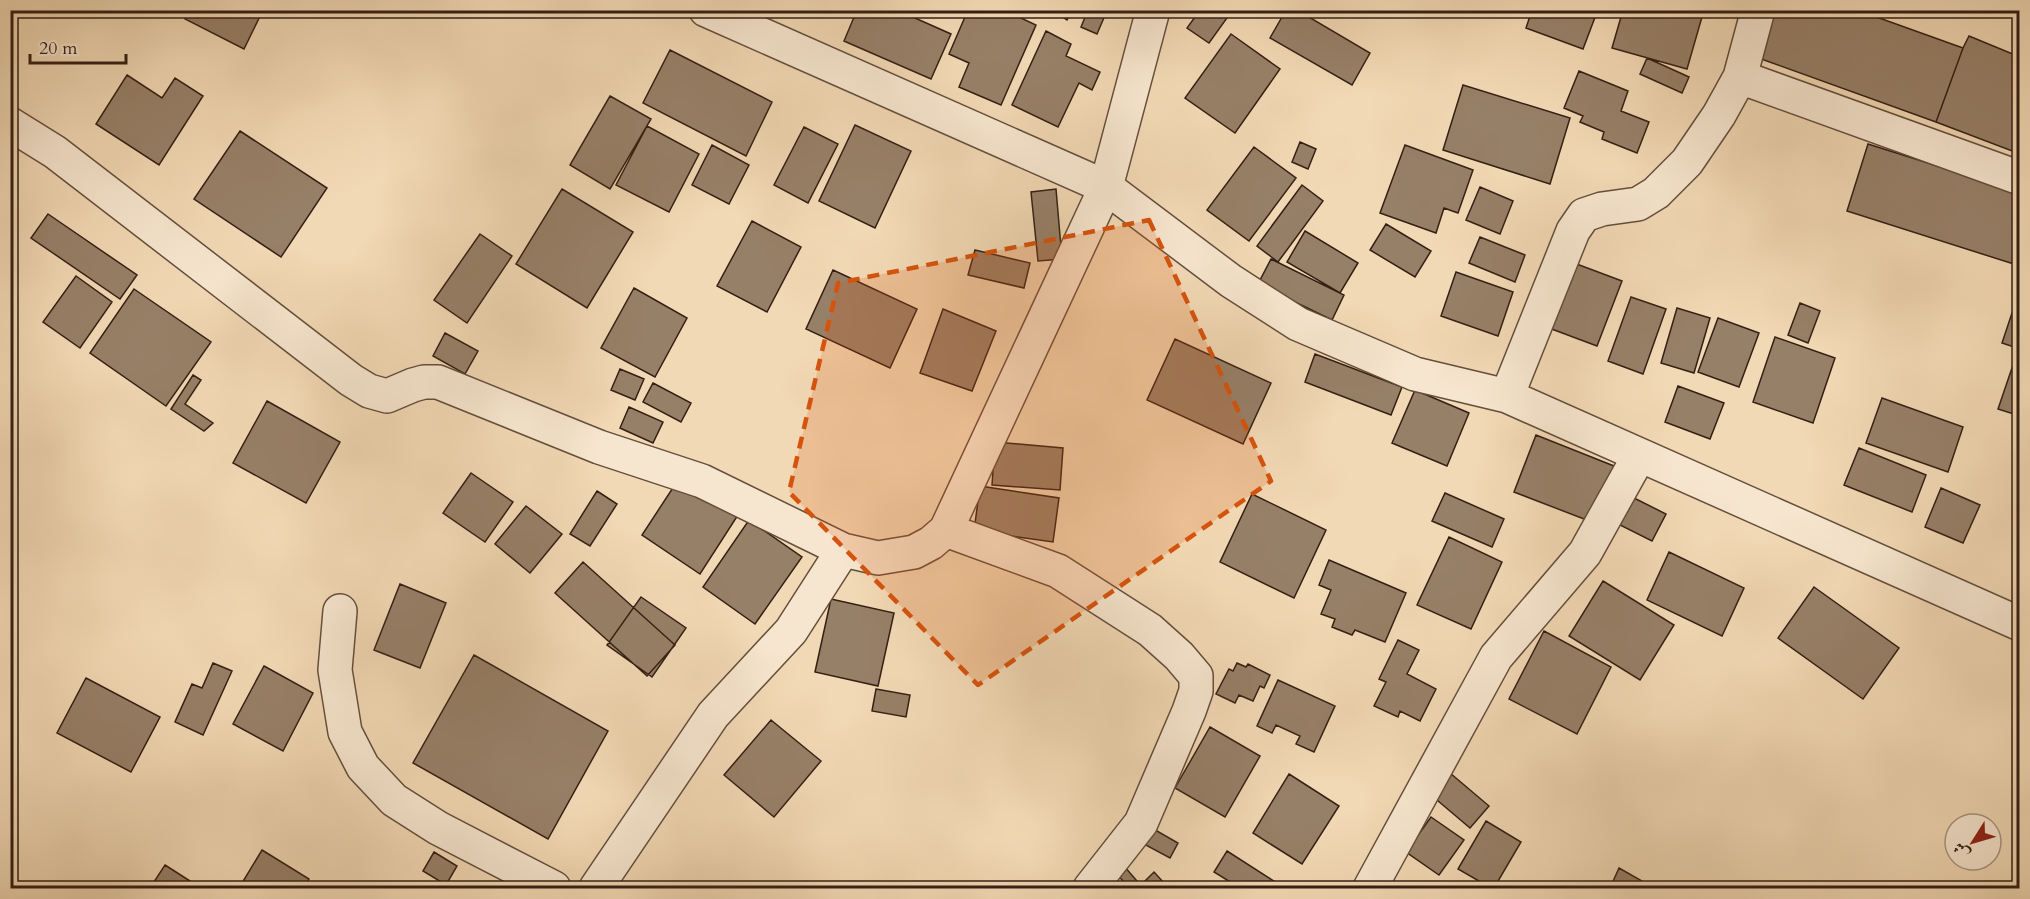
<svg xmlns="http://www.w3.org/2000/svg" width="2030" height="899" font-family="Cardo,Amiri,serif">
  <rect width="100%" height="100%" fill="#f2d9b5"/>
  <filter id="stains"><feTurbulence type="fractalNoise" baseFrequency=".00333" numOctaves="4"/><feColorMatrix values="0 0 0 0 .2 0 0 0 0 .09 0 0 0 0 .02 0 0 0 .5 -.17"/></filter>
  <radialGradient id="worn" r=".72"><stop offset=".6" stop-color="#630" stop-opacity="0"/><stop offset="1" stop-color="#630" stop-opacity=".3"/></radialGradient>
  <!-- building -->
  <path fill="#978068" stroke="#341f14" stroke-width="1.5" d="M 189,10 L 263,10 L 244,49 L 185,19 Z
    M 857,10 L 897,10 L 951,34 L 931,79 L 844,41 Z
    M 968,10 L 1004,10 L 1036,25 L 1001,105 L 959,87 L 969,63 L 949,54 Z
    M 1052,10 L 1073,10 L 1067,20 Z
    M 1088,10 L 1099,10 L 1106,13 L 1097,34 L 1081,27 Z
    M 1200,10 L 1217,10 L 1227,18 L 1209,43 L 1187,28 Z
    M 1286,10 L 1297,10 L 1370,53 L 1352,85 L 1270,38 Z
    M 1532,10 L 1594,10 L 1597,12 L 1583,49 L 1526,28 Z
    M 1623,10 L 1704,10 L 1687,69 L 1612,48 Z
    M 1769,10 L 1857,10 L 1963,48 L 1936,122 L 1753,56 Z
    M 1046,31 L 1071,44 L 1066,56 L 1100,72 L 1092,90 L 1079,83 L 1058,127 L 1012,105 Z
    M 1231,34 L 1280,69 L 1235,133 L 1185,98 Z
    M 1969,36 L 2020,57 L 2020,154 L 1936,122 L 1963,48 Z
    M 670,50 L 772,102 L 746,156 L 643,103 Z
    M 1647,58 L 1689,77 L 1682,93 L 1640,74 Z
    M 1579,71 L 1628,91 L 1621,111 L 1649,122 L 1637,153 L 1602,139 L 1604,132 L 1580,122 L 1583,116 L 1564,108 Z
    M 127,75 L 162,98 L 175,78 L 203,96 L 159,165 L 96,124 Z
    M 1463,85 L 1570,118 L 1550,184 L 1443,150 Z
    M 610,96 L 651,119 L 610,189 L 570,165 Z
    M 855,125 L 911,151 L 875,228 L 819,201 Z
    M 647,126 L 699,154 L 669,212 L 616,185 Z
    M 804,127 L 838,144 L 808,203 L 774,185 Z
    M 240,131 L 327,188 L 281,257 L 194,199 Z
    M 1300,142 L 1316,149 L 1308,169 L 1292,162 Z
    M 1868,144 L 2020,192 L 2020,266 L 1847,211 Z
    M 712,145 L 749,165 L 729,204 L 692,185 Z
    M 1405,145 L 1473,170 L 1458,213 L 1444,208 L 1436,233 L 1380,213 Z
    M 1254,147 L 1296,178 L 1249,241 L 1207,210 Z
    M 1302,185 L 1323,201 L 1278,262 L 1257,246 Z
    M 1480,187 L 1513,201 L 1500,234 L 1466,220 Z
    M 562,189 L 633,232 L 587,308 L 516,264 Z
    M 1056,189 L 1062,259 L 1038,261 L 1031,192 Z
    M 48,214 L 137,275 L 120,299 L 31,238 Z
    M 752,221 L 801,247 L 767,312 L 717,286 Z
    M 1386,224 L 1431,251 L 1415,277 L 1370,250 Z
    M 1305,231 L 1358,263 L 1340,293 L 1287,262 Z
    M 480,234 L 512,256 L 467,323 L 434,300 Z
    M 1480,237 L 1525,255 L 1515,282 L 1469,263 Z
    M 975,250 L 1030,263 L 1024,288 L 968,275 Z
    M 1271,259 L 1344,295 L 1332,320 L 1258,284 Z
    M 1574,263 L 1622,281 L 1597,346 L 1549,328 Z
    M 833,270 L 917,309 L 890,368 L 806,329 Z
    M 1456,272 L 1513,292 L 1498,336 L 1441,316 Z
    M 76,276 L 112,302 L 80,348 L 43,322 Z
    M 634,288 L 687,318 L 655,377 L 601,348 Z
    M 134,289 L 211,342 L 166,406 L 90,353 Z
    M 2020,289 L 2020,349 L 2002,343 Z
    M 1631,297 L 1666,309 L 1643,374 L 1608,361 Z
    M 1800,303 L 1820,311 L 1808,343 L 1788,335 Z
    M 1677,308 L 1710,318 L 1694,373 L 1661,363 Z
    M 943,309 L 996,331 L 972,391 L 920,373 Z
    M 1718,318 L 1759,333 L 1739,387 L 1698,372 Z
    M 445,333 L 478,351 L 465,374 L 433,356 Z
    M 1775,337 L 1835,358 L 1813,423 L 1753,402 Z
    M 1175,339 L 1271,383 L 1243,444 L 1147,400 Z
    M 1315,354 L 1402,387 L 1391,415 L 1305,382 Z
    M 2013,365 L 2020,367 L 2020,416 L 1998,409 Z
    M 620,369 L 644,379 L 635,400 L 611,390 Z
    M 193,375 L 201,380 L 185,404 L 213,423 L 204,431 L 171,409 Z
    M 653,383 L 691,403 L 681,422 L 643,402 Z
    M 1678,386 L 1724,403 L 1710,439 L 1665,422 Z
    M 1415,390 L 1469,413 L 1447,466 L 1392,443 Z
    M 1882,398 L 1963,427 L 1948,472 L 1866,443 Z
    M 267,401 L 340,442 L 306,503 L 233,463 Z
    M 629,407 L 663,422 L 653,443 L 620,428 Z
    M 1536,435 L 1619,468 L 1597,524 L 1514,492 Z
    M 995,442 L 1063,448 L 1060,490 L 992,485 Z
    M 1859,448 L 1926,475 L 1912,512 L 1844,485 Z
    M 471,473 L 513,502 L 485,542 L 443,513 Z
    M 680,477 L 738,515 L 700,574 L 642,535 Z
    M 980,486 L 1059,498 L 1053,542 L 974,531 Z
    M 1941,488 L 1980,505 L 1963,543 L 1925,527 Z
    M 597,491 L 617,504 L 590,546 L 570,534 Z
    M 1445,493 L 1504,519 L 1492,547 L 1432,521 Z
    M 1252,494 L 1326,530 L 1294,598 L 1220,562 Z
    M 1632,497 L 1666,514 L 1652,541 L 1618,524 Z
    M 526,506 L 562,534 L 530,573 L 495,544 Z
    M 749,520 L 802,557 L 755,624 L 703,587 Z
    M 1449,537 L 1502,562 L 1471,629 L 1417,605 Z
    M 1669,552 L 1744,588 L 1722,636 L 1647,600 Z
    M 1329,560 L 1406,593 L 1385,642 L 1355,630 L 1352,635 L 1332,627 L 1335,619 L 1321,614 L 1331,590 L 1319,585 Z
    M 583,562 L 675,645 L 647,676 L 555,593 Z
    M 1603,581 L 1674,625 L 1640,680 L 1569,636 Z
    M 400,584 L 446,603 L 420,668 L 374,650 Z
    M 1814,587 L 1899,648 L 1863,699 L 1778,638 Z
    M 641,597 L 686,628 L 652,677 L 607,645 Z
    M 831,599 L 894,613 L 878,686 L 815,672 Z
    M 1544,631 L 1611,667 L 1577,734 L 1509,699 Z
    M 1398,640 L 1419,650 L 1407,674 L 1436,689 L 1420,721 L 1400,711 L 1398,717 L 1374,706 L 1386,682 L 1379,679 Z
    M 474,655 L 608,731 L 548,839 L 413,763 Z
    M 213,663 L 232,671 L 203,735 L 175,722 L 192,684 L 202,688 Z
    M 1237,663 L 1246,667 L 1248,664 L 1270,675 L 1264,688 L 1260,686 L 1253,701 L 1239,695 L 1235,703 L 1216,694 L 1229,669 L 1233,671 Z
    M 264,666 L 313,693 L 283,751 L 233,724 Z
    M 86,678 L 160,717 L 131,772 L 57,733 Z
    M 1278,680 L 1335,706 L 1314,752 L 1296,744 L 1300,736 L 1276,725 L 1272,733 L 1257,726 Z
    M 876,689 L 910,695 L 906,717 L 872,711 Z
    M 771,720 L 821,761 L 774,817 L 724,775 Z
    M 1210,727 L 1260,756 L 1225,817 L 1175,788 Z
    M 1450,773 L 1489,806 L 1470,828 L 1431,795 Z
    M 1289,774 L 1339,806 L 1302,864 L 1253,833 Z
    M 1431,817 L 1464,840 L 1439,875 L 1406,852 Z
    M 1486,821 L 1521,842 L 1494,888 L 1491,888 L 1458,869 Z
    M 1150,827 L 1178,843 L 1170,858 L 1142,843 Z
    M 262,850 L 309,879 L 303,888 L 239,888 Z
    M 1227,851 L 1280,885 L 1278,888 L 1240,888 L 1214,872 Z
    M 434,852 L 457,866 L 446,885 L 423,871 Z
    M 165,865 L 201,888 L 150,888 Z
    M 1124,866 L 1143,888 L 1129,888 L 1116,873 Z
    M 1619,868 L 1642,881 L 1639,888 L 1610,888 Z
    M 1154,872 L 1165,884 L 1159,888 L 1152,888 L 1145,881 Z"/>
  <g fill="none" stroke-linecap="round" stroke-linejoin="round">
    <!-- minor casing -->
    <g stroke="#644e3c" stroke-width="36">
      <path id="minor" d="M 706,10 L 1106,187 L 1231,281 L 1298,324 L 1415,374 L 1507,396 L 2020,624
        M 1740,77 L 2020,178
        M 10,124 L 55,152 L 351,380 L 369,391 L 387,396 L 413,385 L 424,382 L 438,382 L 599,447 L 702,481 L 843,550 L 878,558 L 914,552 L 931,543 L 946,530 L 1106,187 L 1153,10
        M 1507,396 L 1573,231 L 1584,215 L 1602,209 L 1638,204 L 1656,193 L 1687,162 L 1719,115 L 1740,77 L 1758,10
        M 946,530 L 1058,571 L 1150,630 L 1179,656 L 1196,676 L 1196,691 L 1189,711 L 1141,823 L 1090,888
        M 340,611 L 335,670 L 345,732 L 363,767 L 394,800 L 438,828 L 554,888
        M 596,888 L 713,715 L 791,631 L 843,550
        M 1370,888 L 1496,657 L 1585,553 L 1639,456"/>
    </g>
    <!-- minor -->
    <use href="#minor" stroke="#f7e6cf" stroke-width="33"/>
  </g>
  <!-- marked area -->
  <path fill="#d6530d" fill-opacity="0.2" stroke="#d6530d" stroke-width="4.5" stroke-dasharray="12 8" stroke-linejoin="round" d="M 1149,220 L 1271,481 L 978,685 L 789,492 L 838,283 Z"/>
  <!-- margin -->
  <rect width="2030" height="899" fill="none" stroke="#f2d9b5" stroke-width="36"/>
  <rect x="12" y="12" width="2006" height="875" fill="none" stroke="#341f14" stroke-width="3"/>
  <rect x="18" y="18" width="1994" height="863" fill="none" stroke="#341f14" stroke-width="1.5"/>
  <!-- north arrow -->
  <g transform="translate(1973 842) rotate(233)"><circle r="28" fill="#f7e6cf" stroke="#a99684" stroke-width="1.5"/>
  <path d="M0-4.5L10 22L0 15L-10 22Z" fill="#8f2418"/>
  <text y="-9" font-size="16" font-weight="bold" text-anchor="middle" fill="#341f14">ش</text>
  </g>
  <!-- scale -->
  <path d="M30 54v9h96v-9" fill="none" stroke="#341f14" stroke-width="3"/>
  <text x="39" y="54" font-size="18" fill="#341f14" stroke="#f7e6cf" stroke-width="4.5" paint-order="stroke">20 m</text>
  <rect width="100%" height="100%" filter="url(#stains)"/>
  <rect width="100%" height="100%" fill="url(#worn)"/>
</svg>
